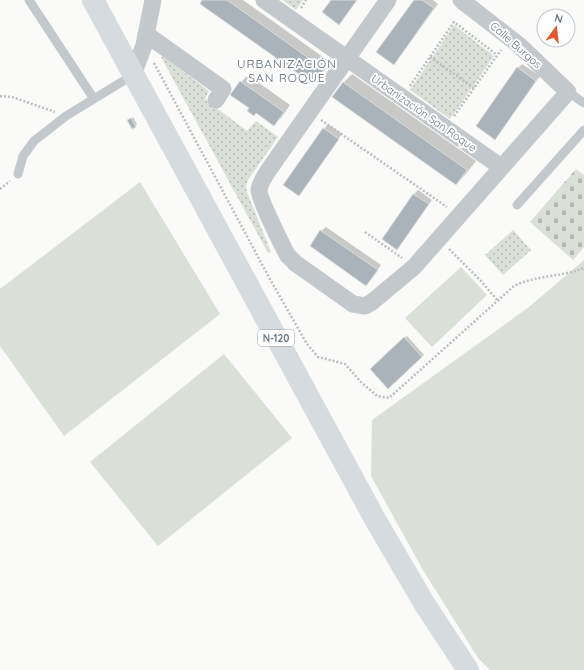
<svg xmlns="http://www.w3.org/2000/svg" width="584" height="670" font-family="Quicksand,sans-serif">
  <defs>
    <pattern id="cemetery-stones" width="16" height="16" patternUnits="userSpaceOnUse"><rect width="16" height="16" fill="#dadfd7"/><path d="M2 7V4a2 2 0 0 1 4 0v3zM10 15v-3a2 2 0 0 1 4 0v3z" fill="#b4b9b4"/></pattern>
    <pattern id="park-dots" width="8" height="8" patternUnits="userSpaceOnUse"><rect width="8" height="8" fill="#dadfd7"/><path d="M2 2h.1M6 6h.1" fill="none" stroke="#b4b9b4" stroke-width="1.8" stroke-linecap="round"/></pattern>
  </defs>
  <rect width="100%" height="100%" fill="#fafaf8"/>
  <!-- grass -->
  <path fill="#dadfd7" d="M 140,182 L 220,314 L 64,436 L 0,346 L 0,289 Z
    M 584,260 L 584,670 L 490,670 L 478,658 L 423,570 L 371,476 L 372,420 L 529,307 Z
    M 461,267 L 487,295 L 432,347 L 405,318 Z
    M 224,354 L 292,438 L 158,546 L 90,462 Z"/>
  <!-- cemetery -->
  <path fill="url(#cemetery-stones)" d="M 576,169 L 584,175 L 584,247 L 573,260 L 530,222 Z"/>
  <!-- park -->
  <path fill="url(#park-dots)" d="M 282,0 L 303,0 L 296,10 Z
    M 454,25 L 494,56 L 450,119 L 410,90 Z
    M 163,56 L 209,91 L 205,99 L 247,131 L 256,121 L 278,137 L 248,180 L 246,186 L 247,192 L 271,252 L 268,253 L 161,57 Z
    M 513,230 L 531,250 L 503,275 L 485,255 Z"/>
  <!-- shadow -->
  <path fill="#0003" d="M 204,0 L 243,0 L 330,62 L 320,76 L 313,83 Z
    M 332,0 L 357,0 L 339,24 Z
    M 415,0 L 433,0 L 438,4 L 398,59 Z
    M 522,64 L 540,76 L 495,139 L 518,68 Z
    M 352,74 L 476,161 L 465,175 L 456,184 L 344,82 Z
    M 248,75 L 290,105 L 281,118 L 274,124 L 250,108 L 241,82 Z
    M 133,117 L 137,124 L 135,126 L 130,119 Z
    M 328,124 L 342,134 L 299,195 L 324,129 Z
    M 418,190 L 432,200 L 397,248 L 383,239 L 414,194 Z
    M 326,227 L 381,265 L 370,280 L 321,231 Z
    M 407,336 L 424,355 L 388,387 L 371,369 Z"/>
  <!-- building -->
  <path fill="#aab3b9" stroke="#dcdcda" d="M 202,0 L 227,0 L 324,69 L 313,84 L 200,4 Z
    M 331,0 L 357,0 L 339,25 L 322,12 Z
    M 414,0 L 422,0 L 434,8 L 394,65 L 376,52 Z
    M 517,67 L 536,81 L 495,140 L 476,126 Z
    M 240,81 L 284,112 L 274,126 L 256,113 L 254,116 L 247,111 L 249,108 L 230,95 Z
    M 343,82 L 467,170 L 456,185 L 332,97 Z
    M 131,118 L 136,127 L 132,129 L 127,120 Z
    M 323,128 L 339,139 L 299,196 L 283,185 Z
    M 413,194 L 429,204 L 397,250 L 382,239 Z
    M 320,230 L 378,270 L 366,286 L 310,246 Z
    M 404,337 L 422,357 L 388,389 L 370,369 Z"/>
  <g fill="none" stroke-linecap="round" stroke-linejoin="round">
    <!-- path -->
    <path stroke="#bbbfc2" stroke-width="2.5" stroke-dasharray="2 2" stroke-linecap="butt" d="M 301,8 L 306,0
      M 430,57 L 474,88
      M 154,63 L 271,281 L 307,344 L 318,357 L 345,364 L 361,382 L 377,396 L 389,398 L 514,286 C 536,275 562,277 584,268
      M 410,86 L 454,22 L 497,55
      M 0,96 L 12,97 L 55,112
      M 454,116 L 501,50
      M 321,120 L 447,207
      M 0,189 L 10,181
      M 365,232 L 402,258
      M 449,249 L 481,281 L 498,301"/>
    <!-- lane -->
    <path stroke="#c3c8cc" stroke-width="9" d="M 29,0 L 94,99
      M 568,92 L 584,103
      M 18,174 L 23,156 L 34,141 L 66,116 L 133,75
      M 517,205 L 584,130"/>
    <!-- street -->
    <path stroke="#c3c8cc" stroke-width="17" d="M 264,0 L 501,167
      M 388,0 L 270,168 C 266,174 260,182 259,190 C 259,199 283,247 288,256 C 290,258 293,260 295,263 L 353,304 L 365,306 L 372,302 L 414,267 L 568,92 L 519,45 L 461,0
      M 146,34 L 223,89 L 216,100
      M 133,75 L 144,45 L 153,0"/>
    <!-- highway -->
    <path stroke="#d6dbdf" stroke-width="22" d="M 93,0 L 376,521 L 424,603 L 468,670"/>
  </g>
  <g text-anchor="middle" dominant-baseline="central" stroke-width="4" stroke-linejoin="round" paint-order="stroke">
    <!-- shield labels -->
    <rect fill="#fff" stroke="#939fa8" stroke-width="1" x="258" y="330" width="36" height="16" rx="3"/>
    <g font-size="10" font-weight="bold" fill="#657683">
      <text x="276" y="338">N-120</text>
    </g>
    <!-- street labels -->
    <g font-size="11" fill="#657683" stroke="#fff">
      <text transform="translate(516 45) rotate(41)">Calle Burgos</text>
      <text transform="translate(424 113) rotate(35)">Urbanización San Roque</text>
    </g>
    <!-- neighbourhood labels -->
    <g font-size="12" letter-spacing="1" fill="#57646e" stroke="#fff">
      <text x="287" y="63">URBANIZACIÓN<tspan x="287" dy="14">SAN ROQUE</tspan></text>
    </g>
  </g>
  <!-- north arrow -->
  <g transform="translate(556 28) rotate(15)"><circle r="19" fill="#ffffff" stroke="#c1c8cd"/>
  <path d="M0-3L7 15L0 10L-7 15Z" fill="#e4572e"/>
  <text y="-6" font-size="11" font-weight="bold" text-anchor="middle" fill="#657683">N</text>
  </g>
</svg>
